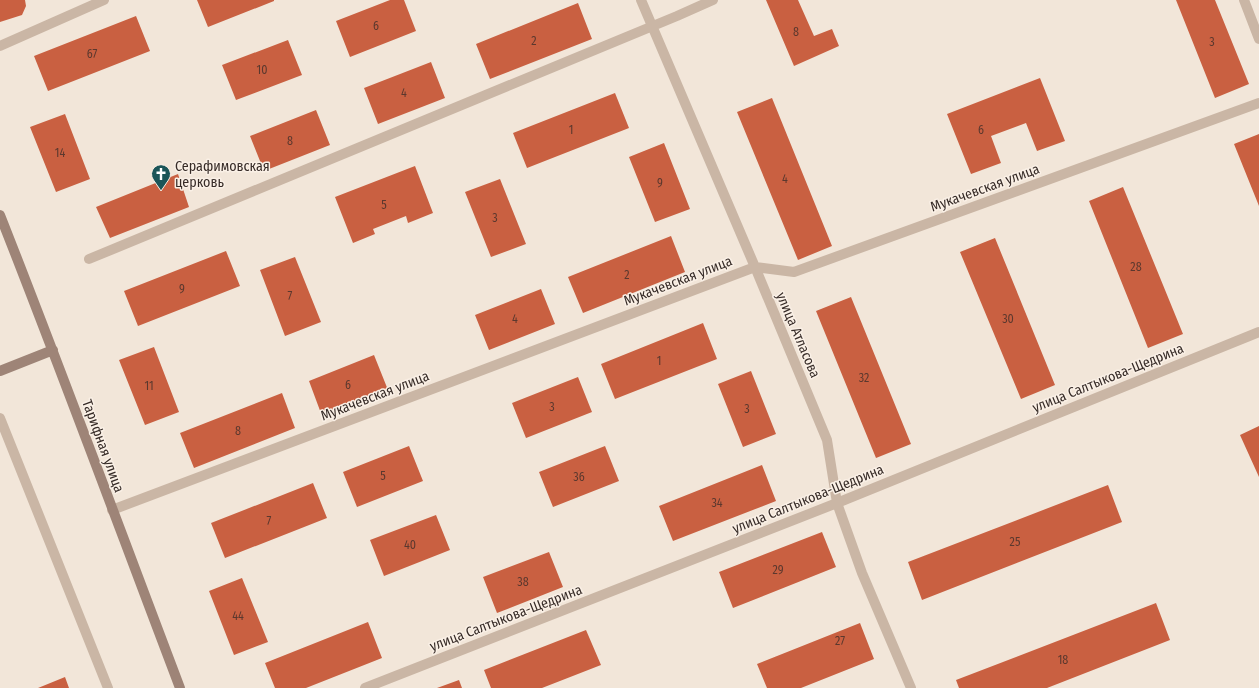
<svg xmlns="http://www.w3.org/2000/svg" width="1259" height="688" font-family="'Fira Sans Condensed',sans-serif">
  <rect width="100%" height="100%" fill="#f2e6d9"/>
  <!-- building -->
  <path fill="#c96041" d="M 0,0 L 25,0 L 26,6 L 22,15 L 0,22 Z
    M 197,0 L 274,0 L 274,1 L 208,27 Z
    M 390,0 L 404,0 L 416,31 L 350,57 L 336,21 Z
    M 766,0 L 798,0 L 814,36 L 832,29 L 839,46 L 794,66 Z
    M 1176,0 L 1215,0 L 1249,84 L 1215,98 Z
    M 578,3 L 592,39 L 490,79 L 476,44 Z
    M 136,16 L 150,51 L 48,91 L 34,56 Z
    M 288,40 L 302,75 L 236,100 L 222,65 Z
    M 431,62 L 445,98 L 378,124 L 364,88 Z
    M 1040,78 L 1065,141 L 1037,151 L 1026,123 L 991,136 L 1001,163 L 971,174 L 947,114 Z
    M 615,93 L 629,128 L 527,168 L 513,133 Z
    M 772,98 L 832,246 L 798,260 L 737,112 Z
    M 316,110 L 330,145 L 264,171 L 250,136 Z
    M 65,114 L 90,179 L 56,192 L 30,127 Z
    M 1259,134 L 1259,206 L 1234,144 Z
    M 664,143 L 690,209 L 655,222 L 629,157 Z
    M 415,166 L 433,213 L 408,223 L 406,216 L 373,229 L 375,234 L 353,243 L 335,197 Z
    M 178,174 L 189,207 L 110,238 L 96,207 Z
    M 500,179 L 526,244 L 491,257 L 465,192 Z
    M 1123,187 L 1183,334 L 1148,348 L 1089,201 Z
    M 671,236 L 685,272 L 583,313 L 568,277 Z
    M 995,238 L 1055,385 L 1021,399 L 960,252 Z
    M 226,251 L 240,286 L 138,326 L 124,291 Z
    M 295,257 L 321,322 L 285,336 L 260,270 Z
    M 541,289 L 555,324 L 489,350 L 475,315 Z
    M 851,297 L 911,444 L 876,458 L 816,311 Z
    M 703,323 L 717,359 L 615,399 L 601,364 Z
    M 154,347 L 179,412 L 145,425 L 119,360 Z
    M 374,355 L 388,390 L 322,416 L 309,381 Z
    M 751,371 L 776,434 L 743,447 L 718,384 Z
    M 578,377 L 592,412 L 526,438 L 512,403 Z
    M 282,393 L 295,428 L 194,468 L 180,433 Z
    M 1259,426 L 1259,477 L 1240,435 Z
    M 409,446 L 423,481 L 357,507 L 343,472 Z
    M 605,446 L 619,481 L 553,507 L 539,472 Z
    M 762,465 L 776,501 L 673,541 L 659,506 Z
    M 313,483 L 327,518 L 225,558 L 211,523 Z
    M 1108,485 L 1122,522 L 922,600 L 908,562 Z
    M 436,515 L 450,550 L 384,576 L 370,540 Z
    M 822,532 L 836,567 L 733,608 L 719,572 Z
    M 549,552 L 563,587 L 497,613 L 483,577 Z
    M 242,578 L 268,642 L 234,655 L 209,591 Z
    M 1156,603 L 1170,640 L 1047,688 L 959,688 L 956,680 Z
    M 368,622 L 382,658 L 306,688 L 275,688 L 265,663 Z
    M 860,623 L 874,659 L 801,688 L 767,688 L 757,664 Z
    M 586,630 L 601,665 L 542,688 L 491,688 L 484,670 Z
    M 65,677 L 69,688 L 38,688 Z
    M 459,680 L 462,688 L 437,688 Z"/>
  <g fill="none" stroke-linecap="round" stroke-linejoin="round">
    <!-- lane -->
    <path stroke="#cab6a5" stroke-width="10" d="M 0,418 L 108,688"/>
    <!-- street -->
    <path stroke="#cab6a5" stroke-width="10" d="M 641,0 L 755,267 L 827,440 L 837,503 L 862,573 L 911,688
      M 1244,0 L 1259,39
      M 0,46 L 104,0
      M 89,259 L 677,16 L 713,0
      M 112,510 L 755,267 L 794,272 L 1259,103
      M 365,688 L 837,503 L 1259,332"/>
    <!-- secondary -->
    <path stroke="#9e8477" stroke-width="10" d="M 0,215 C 62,372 120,530 180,688
      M 0,371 L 53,350"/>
  </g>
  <!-- icons -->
  <defs>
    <g id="church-pin" transform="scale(1)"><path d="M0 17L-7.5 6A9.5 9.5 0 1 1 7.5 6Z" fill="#1b5558" stroke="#faf0e6"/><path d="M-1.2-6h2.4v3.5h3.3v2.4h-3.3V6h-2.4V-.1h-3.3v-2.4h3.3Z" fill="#fff"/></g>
  </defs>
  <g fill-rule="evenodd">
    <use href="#church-pin" x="161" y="174"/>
  </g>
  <g text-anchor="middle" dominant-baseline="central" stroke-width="3" stroke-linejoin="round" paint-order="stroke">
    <!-- number labels -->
    <g font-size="12" fill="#5b382e">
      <text x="376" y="26">6</text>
      <text x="796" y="32">8</text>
      <text x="534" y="41">2</text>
      <text x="1212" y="42">3</text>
      <text x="92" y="54">67</text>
      <text x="262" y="70">10</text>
      <text x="404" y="93">4</text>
      <text x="571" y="130">1</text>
      <text x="981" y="130">6</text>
      <text x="290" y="141">8</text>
      <text x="60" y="153">14</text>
      <text x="785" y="179">4</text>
      <text x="660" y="183">9</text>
      <text x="384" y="205">5</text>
      <text x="495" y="218">3</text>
      <text x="1136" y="267">28</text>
      <text x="627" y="275">2</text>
      <text x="182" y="289">9</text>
      <text x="290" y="296">7</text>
      <text x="515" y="319">4</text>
      <text x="1008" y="319">30</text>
      <text x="659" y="361">1</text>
      <text x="864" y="378">32</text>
      <text x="348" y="385">6</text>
      <text x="149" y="386">11</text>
      <text x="552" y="407">3</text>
      <text x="747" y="409">3</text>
      <text x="238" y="431">8</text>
      <text x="383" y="476">5</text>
      <text x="579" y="477">36</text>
      <text x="717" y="503">34</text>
      <text x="269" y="521">7</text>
      <text x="1015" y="542">25</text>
      <text x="410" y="545">40</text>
      <text x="778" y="570">29</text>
      <text x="523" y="582">38</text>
      <text x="238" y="616">44</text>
      <text x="840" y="641">27</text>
      <text x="1063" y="660">18</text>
    </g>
    <!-- poi labels -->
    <g font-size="14" fill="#362b27" stroke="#faf0e6" text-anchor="start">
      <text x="175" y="166">Серафимовская<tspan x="175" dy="16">церковь</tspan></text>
    </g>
    <!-- street labels -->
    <g font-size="14" fill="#362b27" stroke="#faf0e6">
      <text transform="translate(985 188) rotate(-20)">Мукачевская улица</text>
      <text transform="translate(678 281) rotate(-21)">Мукачевская улица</text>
      <text transform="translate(798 335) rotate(67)">улица Атласова</text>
      <text transform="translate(1108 378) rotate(-22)">улица Салтыкова-Щедрина</text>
      <text transform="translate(375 396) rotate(-21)">Мукачевская улица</text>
      <text transform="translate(103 446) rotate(70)">Тарифная улица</text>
      <text transform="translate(808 499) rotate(-22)">улица Салтыкова-Щедрина</text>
      <text transform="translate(506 618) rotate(-21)">улица Салтыкова-Щедрина</text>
    </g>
  </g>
</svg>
